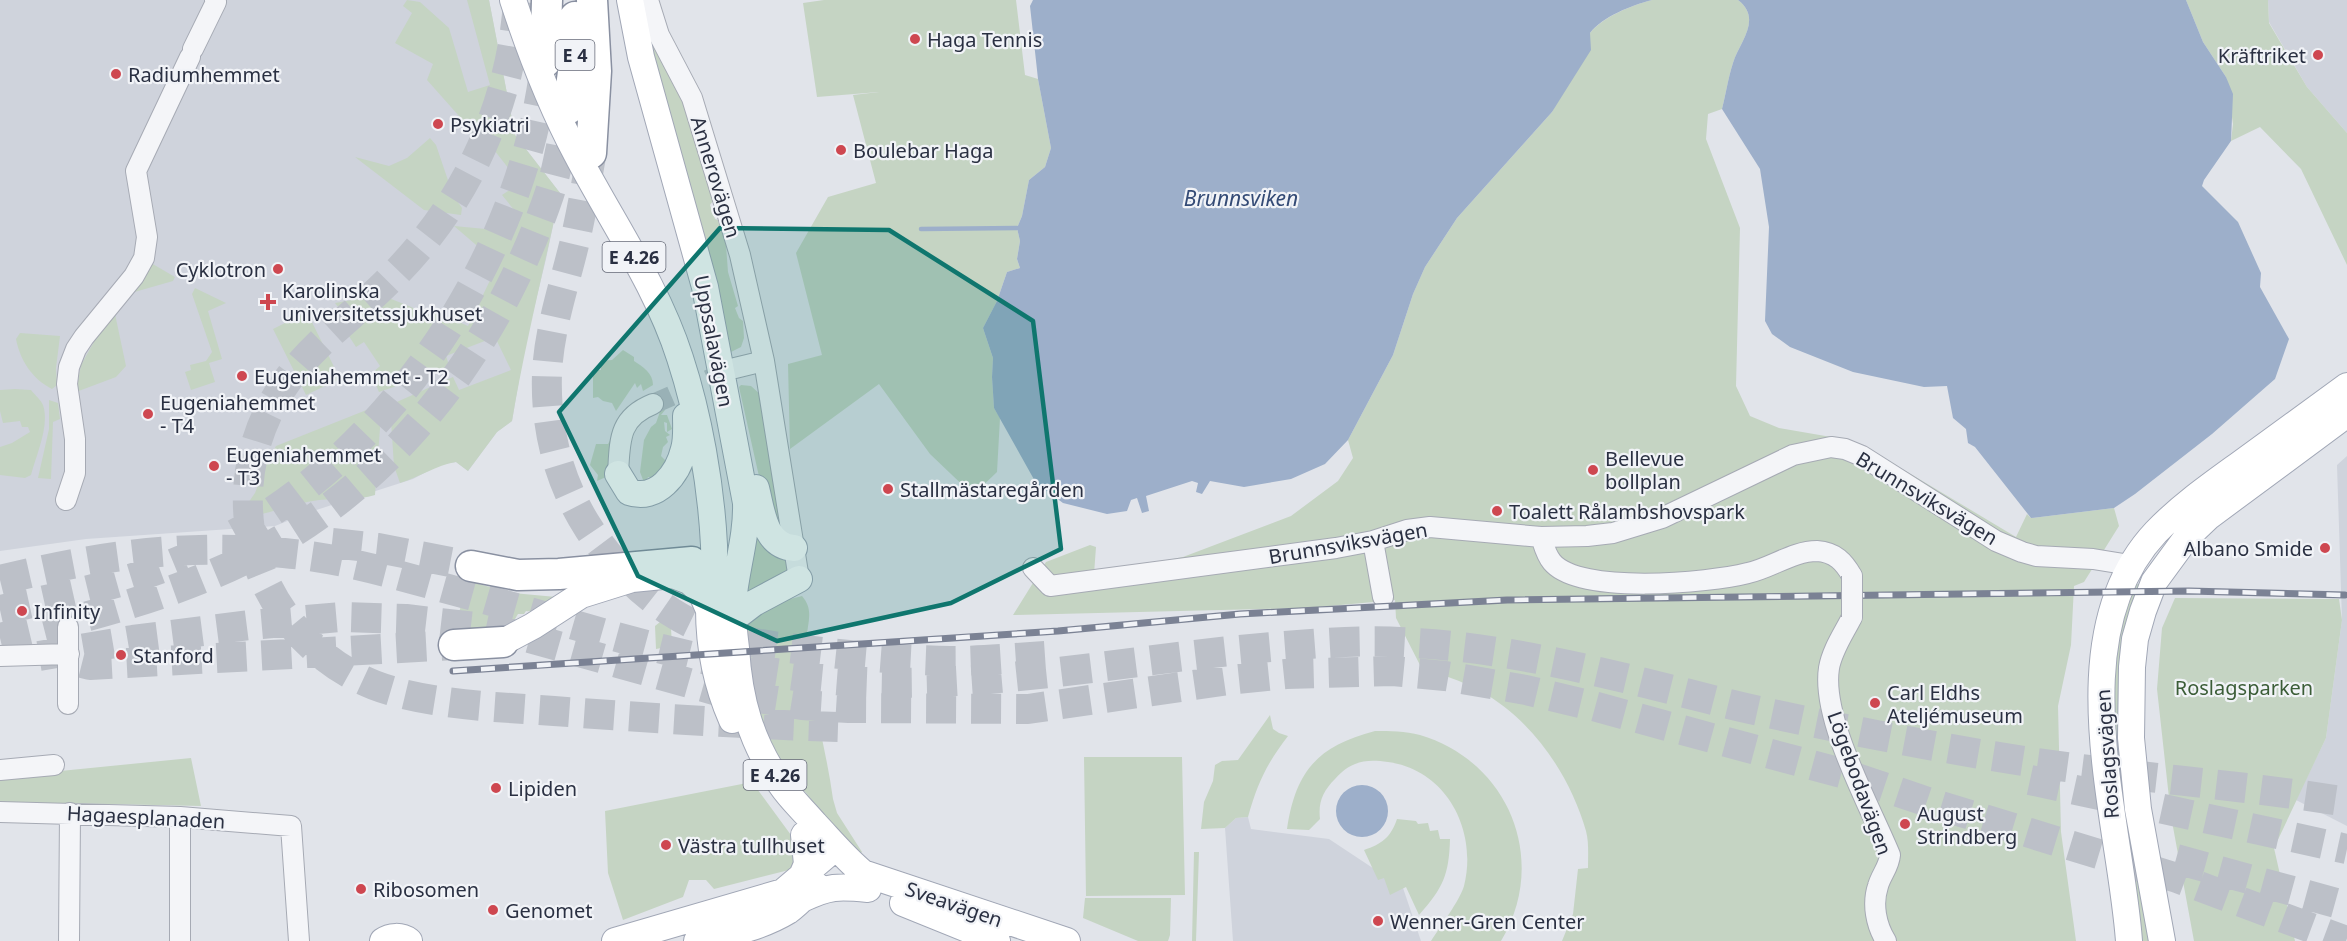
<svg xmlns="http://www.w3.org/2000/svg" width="2347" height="941" font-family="'Noto Sans',sans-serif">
  <rect width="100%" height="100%" fill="#e1e4ea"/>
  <!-- built -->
  <path fill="#cfd3dc" d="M 0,0 L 489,0 L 515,135 L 560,193 L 546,259 L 525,345 L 512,421 L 497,432 L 468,471 L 456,462 L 439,465 L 413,479 L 310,512 L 275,526 L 86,539 L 0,551 Z
    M 2268,0 L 2347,0 L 2347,133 L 2307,87 L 2269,22 Z
    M 2347,456 L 2347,826 L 2296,800 L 2326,738 L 2342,620 L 2337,465 Z
    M 1248,817 L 1251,829 L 1329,839 L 1403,888 L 1421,941 L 1233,941 L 1225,828 L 1236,818 Z"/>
  <!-- green -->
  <path fill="#c5d4c3" d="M 407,0 L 420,2 L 449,28 L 468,92 L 490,85 L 467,0 L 489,0 L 515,135 L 560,193 C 544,269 525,344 512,421 L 497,432 L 468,471 L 456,462 C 436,465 420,477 400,483 L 394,466 L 390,405 L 453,377 L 459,390 L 511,370 L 495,337 L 446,356 L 450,368 L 379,392 L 371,374 L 380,366 L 364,342 L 356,347 L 345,330 L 352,324 L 335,303 L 381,295 L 409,306 L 434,318 L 436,312 L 468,326 L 495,270 L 496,262 L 454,226 L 496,230 L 515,211 L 502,195 L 520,183 L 480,132 L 473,136 L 467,125 L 427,80 L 433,64 L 395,43 L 412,13 L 403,6 Z
    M 824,0 L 1016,0 L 1025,75 L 1038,79 L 1051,148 L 1045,167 L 1029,180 L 1022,216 L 1017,228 L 1020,241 L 1017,259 L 1020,268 L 1007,272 L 997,301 L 983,328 L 993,358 L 992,377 L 994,408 L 1000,418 L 997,472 L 973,495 L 930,454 L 879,384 L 790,449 L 788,364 L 822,355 L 796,253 L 828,197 L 876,183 L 853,95 L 879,92 L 817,97 L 803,3 Z
    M 1652,0 L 1738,0 C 1763,19 1739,43 1733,63 C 1728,78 1726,94 1722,109 L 1708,114 L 1706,139 L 1740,228 L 1736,386 L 1750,416 L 1779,428 L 1837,438 L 1869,449 L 2016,537 L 2027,514 L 2031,518 L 2114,508 L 2119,526 L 2084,582 L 2074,586 L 2071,645 L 2058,706 L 2061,832 L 2076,941 L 1562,941 L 1573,914 L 1578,869 L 1588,868 C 1588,856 1589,842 1586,831 C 1570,775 1532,719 1480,691 C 1462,681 1440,674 1421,667 L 1396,618 L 1395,600 L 1308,608 L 1013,615 L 1046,562 L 1090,545 L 1096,547 L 1094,574 L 1183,557 L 1291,516 L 1338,481 L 1353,458 L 1348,440 L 1393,355 L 1413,294 L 1425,267 L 1457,218 L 1552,112 L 1590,33 C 1603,17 1632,5 1652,0 Z
    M 2186,0 L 2268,0 L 2269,23 L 2307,87 L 2347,133 L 2347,265 L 2301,169 L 2260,127 L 2231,141 L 2233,124 L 2226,77 L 2203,42 Z
    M 640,3 L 691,118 L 695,144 L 713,201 L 710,205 L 715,219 L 718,220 L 726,245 L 728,272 L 738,306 L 735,308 L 739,318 L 743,321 L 744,338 L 741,347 L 731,352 L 720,297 L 667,110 Z
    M 430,138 L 436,145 L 453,195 L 462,208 L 461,215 L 424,210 L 355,157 L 389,166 L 407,158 Z
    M 151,263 L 175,277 L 173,281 L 131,293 L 141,284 Z
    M 195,288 L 226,303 L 208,311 L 222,359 L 209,363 L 215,382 L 191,390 L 185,372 L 191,370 L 190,365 L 206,361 L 212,352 L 192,294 Z
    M 307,312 L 340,379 L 306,395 L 273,329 Z
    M 115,314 L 126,366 L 116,377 L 76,392 L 81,365 L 100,331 Z
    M 20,333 L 60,336 L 56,368 L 57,385 L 52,389 C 32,379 20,360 16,339 Z
    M 623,350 L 634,357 L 634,361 C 643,367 653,373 653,385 L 643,391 L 641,384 L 637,388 L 635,383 L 616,411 L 612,403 L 603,401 L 598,397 L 593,398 L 593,376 L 591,373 L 594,370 L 601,370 L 601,361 L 612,360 Z
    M 741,385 L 751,386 L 761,395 L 775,492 L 784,531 L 769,521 L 739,387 Z
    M 15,389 L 31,390 C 35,395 41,400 43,405 C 50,426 36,455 31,475 L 25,478 L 0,475 L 0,447 L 12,443 L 30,432 L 28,427 L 22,427 L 20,421 L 3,423 L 0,411 L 0,390 Z
    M 49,400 L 58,403 L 60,419 L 53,422 L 51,479 L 38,478 L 49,429 Z
    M 663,403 L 665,410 L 661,415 L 667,415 L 672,429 L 667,432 L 667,423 L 664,422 L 665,431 L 670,435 L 666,437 L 668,442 L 663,447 L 661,456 L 669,464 L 655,479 L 648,477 L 645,485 L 640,472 L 644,440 L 651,427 L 656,423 Z
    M 374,407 L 381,415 L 375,495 C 357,501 338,498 319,500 C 295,503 272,513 247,517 L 244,509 L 255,493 L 266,464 L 276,446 Z
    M 613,435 L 608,473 L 606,477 L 597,481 L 598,475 L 590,465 L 596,444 L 608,444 Z
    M 756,532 L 785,553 L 789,570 L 780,582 L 760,585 L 747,591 L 746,587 Z
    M 467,581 L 513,593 L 556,597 C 550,605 534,613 526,611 L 524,614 L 518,614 L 515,619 L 518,629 L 455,636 L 458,617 Z
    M 2136,584 L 2142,584 L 2121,653 L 2118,704 L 2122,766 L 2150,941 L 2139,941 C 2125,841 2090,676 2136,584 Z
    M 802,596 C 816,612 805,626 807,644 C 810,696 826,747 833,799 L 837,813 L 862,852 L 856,857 L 806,793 L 789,776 L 758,723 L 744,627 L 759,607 Z
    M 2175,598 L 2339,599 L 2342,620 L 2326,738 L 2274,848 L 2295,941 L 2194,941 L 2171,816 L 2157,689 L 2162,628 Z
    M 660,622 L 666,623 L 671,628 L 672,646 L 656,649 L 655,626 Z
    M 1270,715 L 1273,729 L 1279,733 L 1288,736 C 1266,765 1258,782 1248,817 L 1236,818 L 1225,828 L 1201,829 L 1204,802 L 1213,781 L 1215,765 L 1222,761 L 1238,760 Z
    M 1375,731 C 1390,731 1405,731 1420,735 C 1510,762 1549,861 1501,941 L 1431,941 C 1440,927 1460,900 1464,886 C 1478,831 1447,770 1388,762 C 1365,759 1351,761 1335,779 C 1323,791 1318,802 1320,819 L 1309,830 L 1287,829 C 1296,770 1318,746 1375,731 Z
    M 1084,757 L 1182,757 L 1185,895 L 1086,896 Z
    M 191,758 L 201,806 L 62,803 L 0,805 L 0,777 Z
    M 752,782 L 799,846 L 793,869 L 714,889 L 706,880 L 689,880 L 683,897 L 623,920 L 608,873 L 605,811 Z
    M 1397,819 L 1416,821 L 1418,824 L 1428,823 L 1430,831 L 1438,830 L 1440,839 L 1450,839 C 1449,875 1443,888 1419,915 L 1406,887 L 1390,895 L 1384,878 L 1378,880 L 1364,850 C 1382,844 1391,837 1397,819 Z
    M 1194,852 L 1199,852 L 1196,941 L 1192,941 Z
    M 1085,898 L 1171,898 L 1170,935 L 1168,941 L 1138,941 L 1083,918 Z"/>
  <!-- water -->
  <path fill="#9dafca" d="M 1033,0 L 1652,0 C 1632,5 1602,17 1590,33 L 1591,50 L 1552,112 L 1457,218 L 1425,267 L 1413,294 L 1393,355 L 1348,440 L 1325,464 L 1291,479 L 1244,487 L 1210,481 L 1202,494 L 1196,492 L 1198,483 L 1192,481 L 1146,496 L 1149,511 L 1142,513 L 1137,498 L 1131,500 L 1127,511 L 1107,514 L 1063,503 L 1036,483 L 994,408 L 992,377 L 993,358 L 983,328 L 997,301 L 1007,272 L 1020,268 L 1017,259 L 1020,241 L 1017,228 L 1022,216 L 1029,180 L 1045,167 L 1051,148 L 1038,79 L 1030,6 Z
    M 1738,0 L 2186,0 L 2203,42 L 2226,77 L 2233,94 L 2231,141 L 2204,180 L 2202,186 L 2238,222 L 2261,273 L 2260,287 L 2289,339 L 2275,379 L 2212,434 L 2135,494 L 2114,508 L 2031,518 L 1975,447 L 1968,443 L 1966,429 L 1953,418 L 1947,386 L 1924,387 L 1853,372 L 1790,347 L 1772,334 L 1765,321 L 1769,227 L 1760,169 L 1722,109 C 1726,94 1728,78 1733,63 C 1739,43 1763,19 1738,0 Z
    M1336 811a26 26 0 1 1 52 0a26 26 0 1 1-52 0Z"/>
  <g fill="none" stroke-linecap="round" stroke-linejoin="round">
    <!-- stream -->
    <path stroke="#9dafca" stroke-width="4.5" d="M 921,229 L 1017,228"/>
    <!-- minor-tunnel -->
    <path stroke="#bcc0c8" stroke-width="20" stroke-dasharray="20 10" stroke-linecap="butt" d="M 653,404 L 733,369"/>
    <!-- highway-tunnel -->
    <path stroke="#bcc0c8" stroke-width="30" stroke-dasharray="30 15" stroke-linecap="butt" d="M 518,2 C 511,106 465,205 391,278 C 358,312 317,340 289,378 C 255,424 241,480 251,537 C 263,603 312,661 374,685 C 426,705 498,707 554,711 C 649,718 743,724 838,727
      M 591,156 C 587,180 583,204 578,227 C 568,276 549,324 547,374 C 545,429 559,483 589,529 C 611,562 637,590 671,612 C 711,638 759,645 805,650 C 853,656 901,660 950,661 C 982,661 1014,658 1045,656
      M 235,534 C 398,445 524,248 545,65
      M 332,543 L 378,548 L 471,566
      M 0,580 C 97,556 184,543 284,553 C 340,558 394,574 448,589 C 563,620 678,660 796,676 C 956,698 1113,660 1272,647 C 1320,643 1368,639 1416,643 C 1516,649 1613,675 1709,699 C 1759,712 1811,722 1861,732 C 1932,746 2003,759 2074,768 C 2165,780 2256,787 2347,802
      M 0,610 C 61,596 126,585 184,559
      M 0,638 C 72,621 145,603 213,574 C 377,506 493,360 549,195 C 558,168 562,139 568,111
      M 39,656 L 133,640 L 250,625 L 341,617 L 406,619 L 484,628 L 526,637 L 721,692 L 802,705 L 849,708 L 1028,709 L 1228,680 L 1286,674 L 1393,671 L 1445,676 L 1526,690 L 1593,706 L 1845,774 L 1928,802 L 2177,878 L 2346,941
      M 82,663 L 90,665 L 454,645
      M 2030,780 L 2347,849
      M 2176,859 L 2347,906"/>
    <!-- minor casing -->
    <g stroke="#a6aab4" stroke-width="22">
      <path id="minor" d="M 648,0 L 659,35 L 692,98 L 740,255 L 764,361 L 799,579
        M 193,49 L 216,2 L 215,0
        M 735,368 L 764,361
        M 618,474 C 620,441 618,418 653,404
        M 66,500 L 75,473 L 75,439 L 67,384 L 69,367 L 76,349 L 84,337 L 134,276 L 144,258 L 147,237 L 136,171 L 190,57
        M 1541,537 C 1544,546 1546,555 1552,562 C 1579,595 1709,583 1748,573 C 1771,568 1793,551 1817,551 C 1835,552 1844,562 1852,576
        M 1373,541 L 1383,597
        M 1033,568 L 1050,586 L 1336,548 L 1373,541 L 1407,530 L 1430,527 L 1541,537 L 1587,536 L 1613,533 L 1662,518 L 1793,455 L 1831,447 L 1845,449 L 1862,456 L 1996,541 L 2022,552 L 2036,556 L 2093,559 L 2130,565
        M 1852,617 C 1844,633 1832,650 1829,668 C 1821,719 1870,806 1890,855 C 1889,867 1881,875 1878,886 C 1872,904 1876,925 1886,941
        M 0,656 L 69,654
        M 68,704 L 68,627
        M 0,770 L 54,765
        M 0,812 L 180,817 L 291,826 L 299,941
        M 69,941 L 70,813
        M 180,941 L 180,817"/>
    </g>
    <!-- major casing -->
    <g stroke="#a1a7b6" stroke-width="28">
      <path id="major" d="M 513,0 C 531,55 550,104 577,155 C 612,222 657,286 680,358 C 699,416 711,485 714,545 C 715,567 710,588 709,609 C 709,646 717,686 732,720
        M 630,0 L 641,57 L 705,287 L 746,503 C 747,537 736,568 733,602 C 732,618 734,633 736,648 C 739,699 751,744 782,786 C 791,799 804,811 815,824 C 831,841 845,858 863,873 L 1067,941
        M 618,474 L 629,492 C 657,502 678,474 684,449 C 687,439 686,426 686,416
        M 756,488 C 762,511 764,546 794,548
        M 733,619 L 754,603 L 799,579
        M 503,642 L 533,626 L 581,595 L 632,579 L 673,575 L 689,581 L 701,592 L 709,610
        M 801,878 L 807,864 L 804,835
        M 802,899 C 829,886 838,886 868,889
        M 903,903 L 997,941
        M 383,941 C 390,936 401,935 409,941
        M 615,941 L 783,892 L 836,847
        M 697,941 C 728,934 760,928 788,911 C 798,904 807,894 816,885
        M 2129,941 C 2120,817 2058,636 2156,532 C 2181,506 2211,485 2240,464 C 2276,438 2311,412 2347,386
        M 2162,941 L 2138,809 L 2131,738 L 2132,667 L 2135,639 L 2143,611 L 2154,582 L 2187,537 L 2208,517 L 2347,414"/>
    </g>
    <!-- highway casing -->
    <g stroke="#8990a1" stroke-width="33">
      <path id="highway" d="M 545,62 L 547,0
        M 568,109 L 576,50 L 575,17
        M 591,153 L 596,71 L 592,0
        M 471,566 L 518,575 L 559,574 L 692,562
        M 454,645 L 503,642"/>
    </g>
    <!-- minor -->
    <use href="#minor" stroke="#f4f5f8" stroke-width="20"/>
    <!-- major -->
    <use href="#major" stroke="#fff" stroke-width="26"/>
    <!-- highway -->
    <use href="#highway" stroke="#fff" stroke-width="30"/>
    <!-- rail casing -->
    <g stroke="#7b8294" stroke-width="7">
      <path id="rail" d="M 453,671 L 1058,631 L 1240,614 L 1507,600 L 2189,591 L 2345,595"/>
    </g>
    <!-- rail -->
    <use href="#rail" stroke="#f1f3f7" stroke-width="4.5" stroke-dasharray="14" stroke-linecap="butt"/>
    <!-- minor-bridge casing -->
    <g stroke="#a6aab4" stroke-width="22" stroke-linecap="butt">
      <path id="minor-bridge" d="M 1852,576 L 1852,617"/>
    </g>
    <!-- minor-bridge -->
    <use href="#minor-bridge" stroke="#f4f5f8" stroke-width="20"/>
  </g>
  <!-- marked area -->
  <path fill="#0f766e" fill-opacity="0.2" stroke="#0f766e" stroke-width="4.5" stroke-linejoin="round" d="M 720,228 L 889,230 L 1033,321 L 1061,549 L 951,603 L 777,641 L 638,576 L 559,412 Z"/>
  <!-- markers -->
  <g fill="#ce4750" stroke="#f1f3f7" stroke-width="2">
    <circle cx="915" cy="39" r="6"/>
    <circle cx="2318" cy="55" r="6"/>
    <circle cx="116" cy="74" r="6"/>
    <circle cx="438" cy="124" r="6"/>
    <circle cx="841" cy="150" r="6"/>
    <circle cx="278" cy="269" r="6"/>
    <path d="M265 293h6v6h6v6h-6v6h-6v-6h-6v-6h6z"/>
    <circle cx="242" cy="376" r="6"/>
    <circle cx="148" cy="414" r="6"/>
    <circle cx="214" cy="466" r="6"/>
    <circle cx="1593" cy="470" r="6"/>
    <circle cx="888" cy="489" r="6"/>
    <circle cx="1497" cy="511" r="6"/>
    <circle cx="2325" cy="548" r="6"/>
    <circle cx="22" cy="611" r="6"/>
    <circle cx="121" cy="655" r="6"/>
    <circle cx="1875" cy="703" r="6"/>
    <circle cx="496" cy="788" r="6"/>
    <circle cx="1905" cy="824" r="6"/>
    <circle cx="666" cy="845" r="6"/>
    <circle cx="361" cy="889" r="6"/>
    <circle cx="493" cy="910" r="6"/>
    <circle cx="1378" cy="921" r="6"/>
  </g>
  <g text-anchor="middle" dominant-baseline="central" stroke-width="4.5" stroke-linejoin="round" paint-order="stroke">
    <!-- shield labels -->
    <g fill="#f1f3f7" stroke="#666a78" stroke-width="1.5">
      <rect x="555.5" y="40" width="39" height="30" rx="4.5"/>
      <rect x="602.5" y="242" width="63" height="30" rx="4.5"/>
      <rect x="743.5" y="760" width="63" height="30" rx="4.5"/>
    </g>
    <g font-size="18" font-weight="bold" fill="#2a3042">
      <text x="575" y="55">E 4</text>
      <text x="634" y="257">E 4.26</text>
      <text x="775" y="775">E 4.26</text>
    </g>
    <!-- poi labels -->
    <g font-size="20" fill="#2a3042" stroke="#f1f3f7" text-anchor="start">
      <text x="927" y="39">Haga Tennis</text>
      <text x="2306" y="55" text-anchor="end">Kräftriket</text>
      <text x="128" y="74">Radiumhemmet</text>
      <text x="450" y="124">Psykiatri</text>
      <text x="853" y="150">Boulebar Haga</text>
      <text x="266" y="269" text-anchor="end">Cyklotron</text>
      <text x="282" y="290">Karolinska<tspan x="282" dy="23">universitetssjukhuset</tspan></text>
      <text x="254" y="376">Eugeniahemmet - T2</text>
      <text x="160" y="402">Eugeniahemmet<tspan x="160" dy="23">- T4</tspan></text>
      <text x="226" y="454">Eugeniahemmet<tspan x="226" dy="23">- T3</tspan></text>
      <text x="1605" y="458">Bellevue<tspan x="1605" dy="23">bollplan</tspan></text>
      <text x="900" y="489">Stallmästaregården</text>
      <text x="1509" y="511">Toalett Rålambshovspark</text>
      <text x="2313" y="548" text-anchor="end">Albano Smide</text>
      <text x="34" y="611">Infinity</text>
      <text x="133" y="655">Stanford</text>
      <text x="1887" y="692">Carl Eldhs<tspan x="1887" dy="23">Ateljémuseum</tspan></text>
      <text x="508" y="788">Lipiden</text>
      <text x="1917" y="813">August<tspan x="1917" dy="23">Strindberg</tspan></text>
      <text x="678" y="845">Västra tullhuset</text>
      <text x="373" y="889">Ribosomen</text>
      <text x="505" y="910">Genomet</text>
      <text x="1390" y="921">Wenner-Gren Center</text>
    </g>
    <!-- street labels -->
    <g font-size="20" fill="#2a3042" stroke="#f1f3f7">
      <text transform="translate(716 177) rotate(73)">Annerovägen</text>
      <text transform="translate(714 341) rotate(79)">Uppsalavägen</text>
      <text transform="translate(1927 498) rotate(31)">Brunnsviksvägen</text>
      <text transform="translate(1348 543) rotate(-10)">Brunnsviksvägen</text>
      <text transform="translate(2107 754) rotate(-94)">Roslagsvägen</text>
      <text transform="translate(1860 783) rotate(70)">Lögebodavägen</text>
      <text transform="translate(146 817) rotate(3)">Hagaesplanaden</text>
      <text transform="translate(954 904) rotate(19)">Sveavägen</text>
    </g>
    <!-- park labels -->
    <g font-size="20" fill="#3b5d37" stroke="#f1f3f7">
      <text x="2244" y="687">Roslagsparken</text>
    </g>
    <!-- water labels -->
    <g font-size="21" font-style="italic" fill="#344b76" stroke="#f1f3f7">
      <text x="1241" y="198">Brunnsviken</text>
    </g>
  </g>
</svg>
